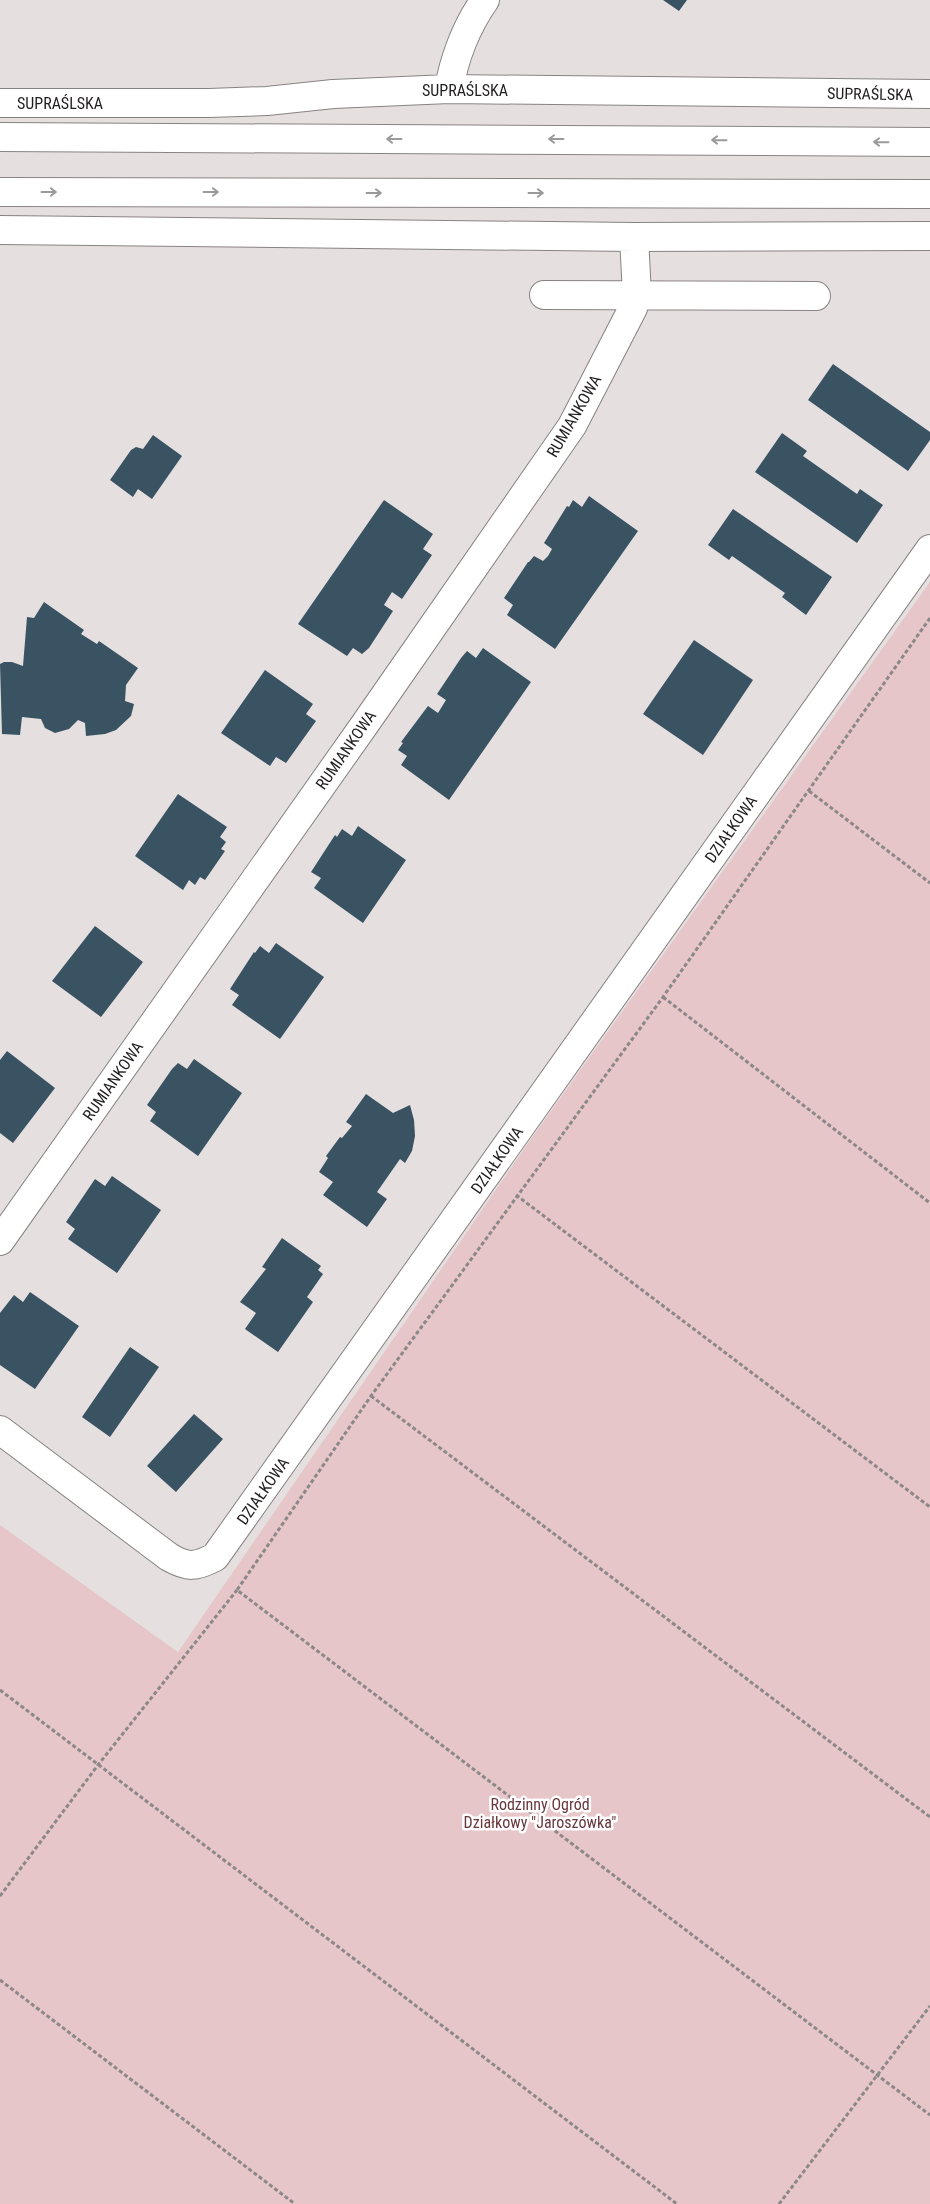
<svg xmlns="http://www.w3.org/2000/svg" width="930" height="2204" font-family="'Roboto Condensed',sans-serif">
  <rect width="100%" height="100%" fill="#e6dfe0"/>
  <!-- green -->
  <path fill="#e6c6c8" d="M 930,582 L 930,2204 L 0,2204 L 0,1525 L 178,1652 L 526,1146 Z"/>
  <!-- building -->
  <path fill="#395363" d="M 663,0 L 687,0 L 679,11 Z
    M 833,364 L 930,432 L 930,440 L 908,471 L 808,400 Z
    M 782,433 L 807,451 L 803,456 L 857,494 L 860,489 L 883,505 L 857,543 L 755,472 Z
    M 153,435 L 182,456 L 152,499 L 138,489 L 133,497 L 110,480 L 131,450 L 136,447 L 143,449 Z
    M 589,496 L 638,531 L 555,649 L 507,615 L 513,605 L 504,598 L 528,562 L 529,562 L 534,556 L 543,561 L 548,556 L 552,549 L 544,543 L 567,506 L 569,507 L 573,500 L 582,507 Z
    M 384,500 L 433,534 L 423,549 L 432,555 L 402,599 L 392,592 L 384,605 L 393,611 L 369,648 L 362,654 L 353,648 L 347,656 L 298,624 Z
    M 733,509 L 832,577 L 806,615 L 782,597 L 785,593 L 732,556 L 729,560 L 708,545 Z
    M 44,602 L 84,630 L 81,634 L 97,644 L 99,641 L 138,668 L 126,685 L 125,701 L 134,704 L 131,716 L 116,730 L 105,734 L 86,736 L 85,723 L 78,720 L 69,729 L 55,733 L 45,728 L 41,719 L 22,717 L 20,735 L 2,734 L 0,664 L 4,662 L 12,662 L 23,666 L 27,617 L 34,618 Z
    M 694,640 L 753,680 L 703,755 L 643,714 Z
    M 483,648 L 531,682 L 449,800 L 401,765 L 407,756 L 398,750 L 403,743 L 401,742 L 428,706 L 438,713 L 446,700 L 437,694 L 461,658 L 467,651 L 476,658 Z
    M 265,670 L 313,704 L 306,714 L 316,721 L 286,763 L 276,757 L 270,766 L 221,733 Z
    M 178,794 L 227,827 L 220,837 L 226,842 L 221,849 L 225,851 L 205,880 L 200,877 L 195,885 L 189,880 L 183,890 L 135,856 Z
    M 358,826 L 406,860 L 363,923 L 314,888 L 321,878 L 311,872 L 335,835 L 337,837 L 342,829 L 352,836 Z
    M 95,926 L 143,962 L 101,1017 L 52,981 Z
    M 276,943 L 324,977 L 280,1039 L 232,1005 L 239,995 L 230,989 L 254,952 L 255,953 L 260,946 L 269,953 Z
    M 7,1051 L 55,1088 L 13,1143 L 0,1133 L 0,1060 Z
    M 194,1059 L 242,1093 L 198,1156 L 150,1121 L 156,1112 L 147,1105 L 172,1069 L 178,1063 L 187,1069 Z
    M 366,1094 L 393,1113 L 410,1105 L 414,1120 L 415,1136 L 412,1151 L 405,1163 L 400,1159 L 377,1192 L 387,1199 L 367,1227 L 323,1195 L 333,1182 L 319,1172 L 328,1158 L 326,1156 L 340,1137 L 342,1138 L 352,1126 L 346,1122 Z
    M 112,1176 L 161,1210 L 117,1273 L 68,1239 L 75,1229 L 66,1222 L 95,1179 L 105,1186 Z
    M 282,1238 L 321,1266 L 318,1270 L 323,1274 L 307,1297 L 313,1302 L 278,1352 L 245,1329 L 256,1313 L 240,1302 L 266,1269 L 262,1267 Z
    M 30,1292 L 79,1326 L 35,1389 L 0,1365 L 0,1313 L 14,1295 L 23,1302 Z
    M 130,1347 L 159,1367 L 110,1437 L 82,1417 Z
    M 194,1414 L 223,1439 L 176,1492 L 147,1466 Z"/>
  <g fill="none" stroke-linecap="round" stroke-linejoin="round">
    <!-- minor casing -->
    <g stroke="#888383" stroke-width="30">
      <path id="minor" d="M 449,89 C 454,58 467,25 485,0
        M 0,103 L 209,103 L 267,101 L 333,94 L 449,89 L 930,94
        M 0,230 L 634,237 L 930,236
        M 544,295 L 816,296
        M 0,1241 L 365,724 L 572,426 L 633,308 L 637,295 L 634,237
        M 0,1430 L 169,1557 C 188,1568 196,1567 215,1557 L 930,549"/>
    </g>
    <!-- major casing -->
    <g stroke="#888383" stroke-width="30">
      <path id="major" d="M 0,137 L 930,142
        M 0,192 L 930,194"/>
    </g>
    <!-- path -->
    <path stroke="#8c8788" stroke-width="3" stroke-dasharray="4 2.5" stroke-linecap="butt" d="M 930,618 L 663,997 L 371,1396 L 237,1590 L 930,2115
      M 809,791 L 930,883
      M 663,997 L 930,1203
      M 516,1195 L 930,1507
      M 371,1396 L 930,1817
      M 0,1690 L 677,2204
      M 0,1896 L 98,1765 L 237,1590
      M 0,1980 L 295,2204
      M 779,2204 L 930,2006"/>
    <!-- minor -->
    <use href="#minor" stroke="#fff" stroke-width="28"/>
    <!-- major -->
    <use href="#major" stroke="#fff" stroke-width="28"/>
  </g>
  <!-- one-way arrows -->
  <defs><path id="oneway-shaft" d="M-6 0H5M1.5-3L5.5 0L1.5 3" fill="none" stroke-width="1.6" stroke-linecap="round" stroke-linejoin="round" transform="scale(1.25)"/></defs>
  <g stroke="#9b9a9a">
    <use href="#oneway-shaft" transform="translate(394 139) rotate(-180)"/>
    <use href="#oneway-shaft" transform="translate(556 139) rotate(-180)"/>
    <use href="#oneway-shaft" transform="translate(719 140) rotate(-179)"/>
    <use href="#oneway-shaft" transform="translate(881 142) rotate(-179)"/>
    <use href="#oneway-shaft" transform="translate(49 192)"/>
    <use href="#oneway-shaft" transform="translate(211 192)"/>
    <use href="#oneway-shaft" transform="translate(374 193)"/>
    <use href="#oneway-shaft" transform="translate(536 193)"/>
  </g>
  <g text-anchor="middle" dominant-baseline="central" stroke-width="5" stroke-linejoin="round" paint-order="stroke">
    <!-- street labels -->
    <g font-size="16" fill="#211e1f" stroke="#fff">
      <text x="465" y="90">SUPRAŚLSKA</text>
      <text transform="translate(870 94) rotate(1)">SUPRAŚLSKA</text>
      <text x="60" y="103">SUPRAŚLSKA</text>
      <text transform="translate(574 416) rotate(-60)">RUMIANKOWA</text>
      <text transform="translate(346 750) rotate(-55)">RUMIANKOWA</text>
      <text transform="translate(731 829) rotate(-55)">DZIAŁKOWA</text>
      <text transform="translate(113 1081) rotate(-55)">RUMIANKOWA</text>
      <text transform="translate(497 1160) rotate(-55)">DZIAŁKOWA</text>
      <text transform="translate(263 1491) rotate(-55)">DZIAŁKOWA</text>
    </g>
    <!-- park labels -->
    <g font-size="16" fill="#69373c" stroke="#fff">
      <text x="540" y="1804">Rodzinny Ogród<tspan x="540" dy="18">Działkowy "Jaroszówka"</tspan></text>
    </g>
  </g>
</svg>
